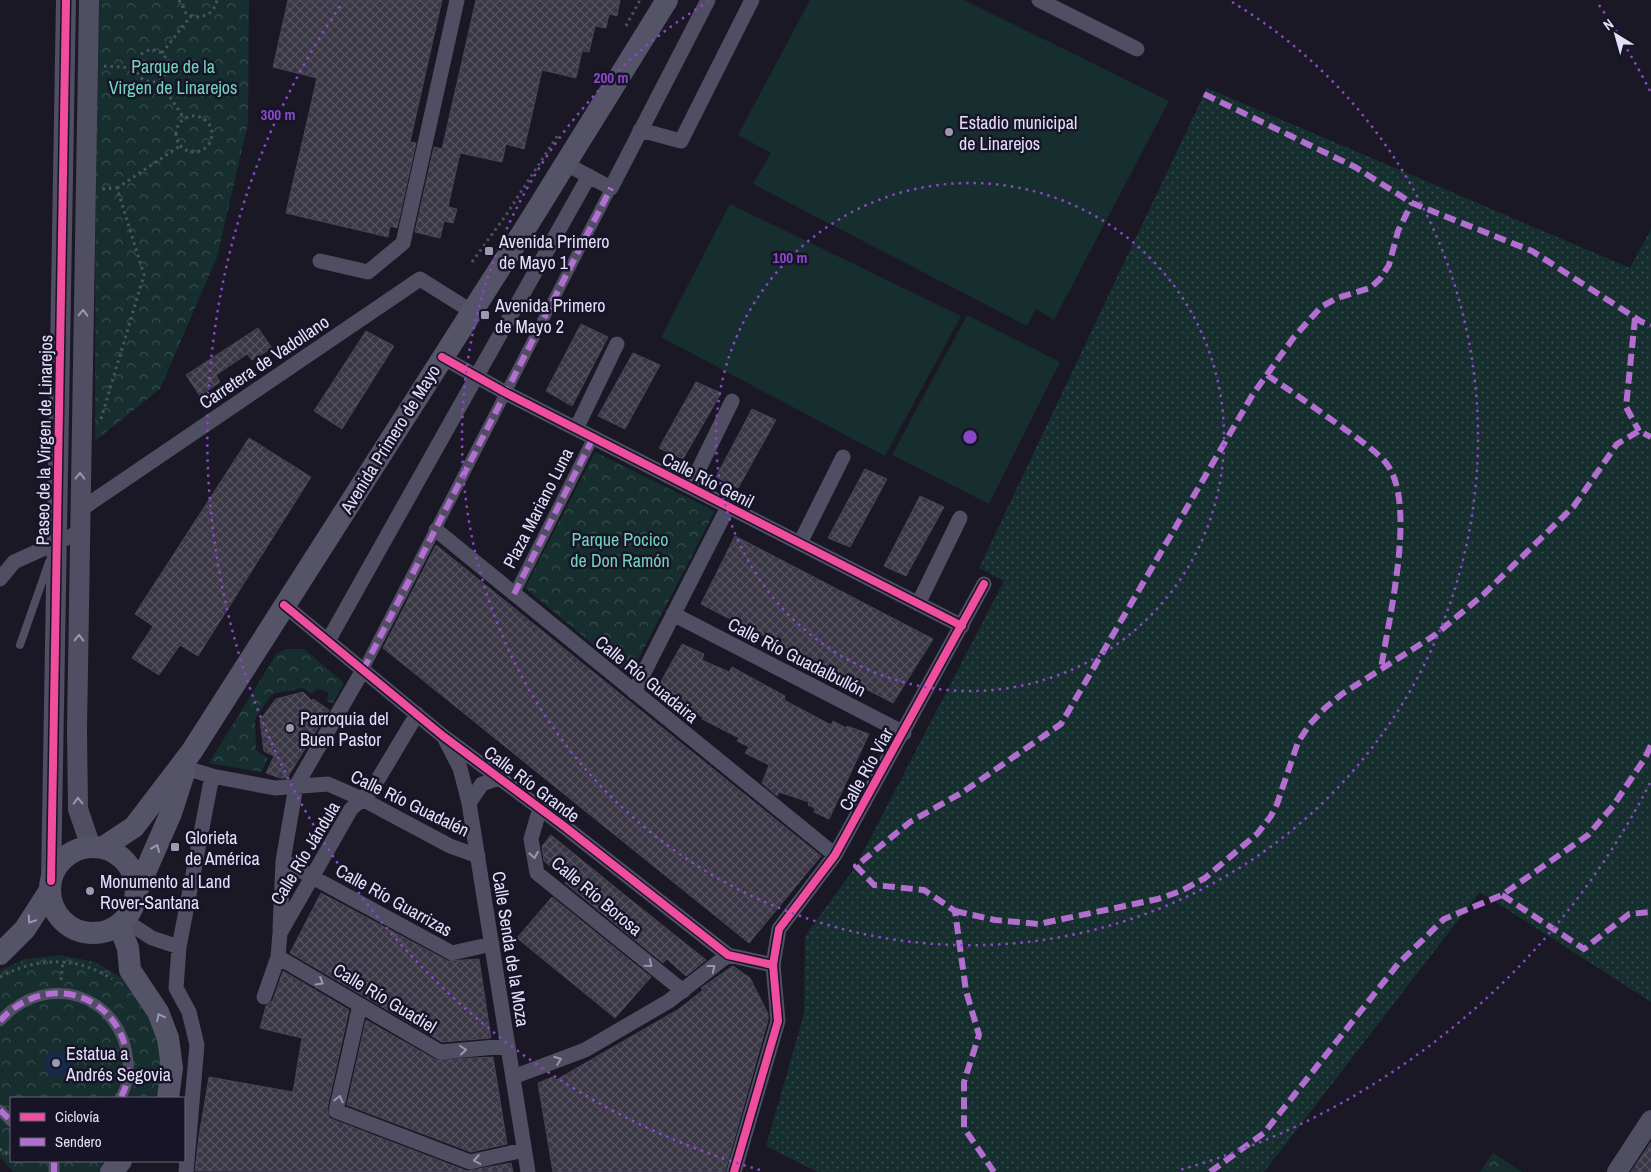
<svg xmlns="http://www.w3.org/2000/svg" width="1651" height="1172" font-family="'Archivo Narrow',sans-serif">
  <defs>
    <pattern id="grass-dots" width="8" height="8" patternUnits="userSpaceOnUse" patternTransform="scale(1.25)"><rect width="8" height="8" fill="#172e2e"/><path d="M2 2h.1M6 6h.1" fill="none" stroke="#384c4d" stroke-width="1.8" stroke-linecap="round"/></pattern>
    <pattern id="park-crowns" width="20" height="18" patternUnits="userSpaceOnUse" patternTransform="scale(1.25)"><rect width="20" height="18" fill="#172e2e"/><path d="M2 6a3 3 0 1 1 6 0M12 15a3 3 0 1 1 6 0" fill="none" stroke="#384c4d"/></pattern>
    <pattern id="water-ripples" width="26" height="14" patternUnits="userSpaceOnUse" patternTransform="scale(1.25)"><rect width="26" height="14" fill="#182a49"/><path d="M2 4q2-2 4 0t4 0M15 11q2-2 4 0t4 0" fill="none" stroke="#394864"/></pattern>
    <pattern id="building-cross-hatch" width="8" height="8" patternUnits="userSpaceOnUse" patternTransform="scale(1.25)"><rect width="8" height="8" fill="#393744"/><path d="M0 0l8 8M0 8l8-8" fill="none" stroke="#555460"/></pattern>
  </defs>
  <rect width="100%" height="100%" fill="#1a1824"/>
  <!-- grass -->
  <path fill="url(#grass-dots)" d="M 1207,88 L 1630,268 L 1651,229 L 1651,1002 L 1480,892 L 1264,1172 L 817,1172 L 766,1146 L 804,1014 L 805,936 L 856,866 L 1004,581 L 979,568 Z"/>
  <!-- park -->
  <path fill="url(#park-crowns)" d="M 96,0 L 249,0 L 248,124 L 217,257 L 160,389 L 95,441 Z
    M 595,452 L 715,511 L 630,675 L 525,588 Z
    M 288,649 L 304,649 L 344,683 L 333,703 L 326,701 L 329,693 L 317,688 L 312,694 L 303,688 L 272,694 L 255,719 L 256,750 L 268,759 L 261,772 L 209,763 L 277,653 Z
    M 60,955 L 95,962 L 126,980 L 162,1040 L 163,1076 L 157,1098 L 11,1098 L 11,1161 L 103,1161 L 100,1172 L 13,1172 L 0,1157 L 0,970 L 25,959 Z
    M 1493,1153 L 1522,1172 L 1480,1172 Z"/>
  <!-- pitch -->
  <path fill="#172e2e" d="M 810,0 L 964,0 L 1169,101 L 1054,320 L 1036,309 L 1027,326 L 753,184 L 771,153 L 738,135 Z
    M 730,204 L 961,316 L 885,456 L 661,337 Z
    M 967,315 L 1060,362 L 989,504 L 892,455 Z"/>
  <!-- water -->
  <path fill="url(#water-ripples)" d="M44 1064a13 13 0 1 1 26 0a13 13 0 1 1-26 0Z"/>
  <!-- building -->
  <path fill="url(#building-cross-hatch)" stroke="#474555" d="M 288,0 L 442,0 L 410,142 L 416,143 L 397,228 L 390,226 L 388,237 L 286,213 L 317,78 L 273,67 Z
    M 476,0 L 620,0 L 617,16 L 609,14 L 606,28 L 595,26 L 589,52 L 582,51 L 576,78 L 542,70 L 524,149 L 506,144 L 502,162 L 460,153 L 448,207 L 457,209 L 453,223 L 444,221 L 440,238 L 415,232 L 434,147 L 442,149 Z
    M 581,324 L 608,337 L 572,406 L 546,391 Z
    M 258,328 L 272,348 L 252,360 L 247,354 L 216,375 L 220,382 L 200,396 L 186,375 Z
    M 366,331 L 394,346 L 342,429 L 314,411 Z
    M 633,353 L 660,365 L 625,429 L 598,416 Z
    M 696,382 L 721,393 L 683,459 L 659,448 Z
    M 752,409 L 776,420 L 738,488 L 716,477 Z
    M 249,438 L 311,477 L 198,656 L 180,645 L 159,675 L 132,658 L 153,626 L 135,614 Z
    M 865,469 L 887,479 L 850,547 L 828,538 Z
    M 920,496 L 944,507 L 906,576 L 884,566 Z
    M 735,536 L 933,639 L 893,703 L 701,604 Z
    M 436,545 L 821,856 L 749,943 L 383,648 Z
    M 682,644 L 704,654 L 702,660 L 729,672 L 732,667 L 785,696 L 784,700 L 831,725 L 833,721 L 846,728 L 847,726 L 869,734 L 829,819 L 814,812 L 815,808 L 808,805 L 809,802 L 779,792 L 777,796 L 762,783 L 769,765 L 745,753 L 749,747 L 737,741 L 739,738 L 702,719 L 703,717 L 692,711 L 692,709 L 659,685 Z
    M 303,692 L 312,701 L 313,699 L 329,710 L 287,778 L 280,778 L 266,773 L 274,756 L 264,751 L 260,720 L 276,699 Z
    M 551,835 L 626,896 L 706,960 L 686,976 L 667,959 L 663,963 L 565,883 L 568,880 L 544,861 L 542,846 Z
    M 321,893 L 448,961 L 479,959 L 491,1038 L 442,1042 L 290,953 Z
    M 552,897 L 651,977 L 615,1018 L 517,938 Z
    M 733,966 L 750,978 L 768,1014 L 768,1020 L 725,1172 L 553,1172 L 538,1083 L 553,1077 L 556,1080 L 679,1009 L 703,990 L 701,988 Z
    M 283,971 L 349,1010 L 327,1109 L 329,1118 L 467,1171 L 511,1163 L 513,1172 L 195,1171 L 199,1136 L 209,1077 L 293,1092 L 302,1038 L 260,1028 L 266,1006 L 273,1000 Z
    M 366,1020 L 436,1060 L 493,1057 L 507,1144 L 471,1152 L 347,1105 Z
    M 1651,1142 L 1651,1172 L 1631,1172 Z"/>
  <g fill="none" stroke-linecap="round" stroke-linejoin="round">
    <!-- path -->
    <path stroke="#4a5460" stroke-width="3" stroke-dasharray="2.5 4" stroke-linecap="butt" d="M 179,0 L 186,13 C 199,21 214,16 217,0
      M 626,26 L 640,0
      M136 66a16 16 0 1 1 32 0a16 16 0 1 1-32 0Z
      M 162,53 L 191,16
      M 104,66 L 136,68
      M 159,81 L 184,118
      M176 134a18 18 0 1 1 36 0a18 18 0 1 1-36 0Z
      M 117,188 L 180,146
      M 472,262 L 506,215 L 558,135
      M 101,419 L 144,275 L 117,188 L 102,189
      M 0,977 C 37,957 77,956 112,979
      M 61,980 L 63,961
      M 0,1149 L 11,1157"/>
    <!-- service -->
    <path stroke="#504e62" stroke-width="8" d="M 20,645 L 49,562"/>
    <!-- pedestrian -->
    <path stroke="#504e62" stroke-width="11" d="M 514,594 L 593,438
      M 363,670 L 611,188
      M 0,1021 C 45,970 122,993 128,1062 C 129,1073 127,1089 120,1098
      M 0,1110 L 11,1121
      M 54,1172 L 54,1161"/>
    <!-- minor -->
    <path stroke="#504e62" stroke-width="15" d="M 1039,0 L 1137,49
      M 640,130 L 681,141 L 752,0
      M 566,164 L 611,188 L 708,0
      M 320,261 L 368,272 L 403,243 L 457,0
      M 442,357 L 506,393 L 962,626
      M 576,429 L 617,344
      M 690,487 L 732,401
      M 80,510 L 420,279 L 471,311
      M 436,530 L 835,855
      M 800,543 L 843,457
      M 0,579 L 14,562 L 80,532
      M 918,604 L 960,518
      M 284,605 L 443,736 L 565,827 L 728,955 L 773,965
      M 673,614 L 904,733
      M 328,641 L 589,176
      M 634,692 L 728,507
      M 445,739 L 460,768 L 469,803 L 528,1172
      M 186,768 L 212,776 L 275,788 L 328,784 L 362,799 L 450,846 L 478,856
      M 469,803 L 482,784 L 499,778
      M 540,808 L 531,839 L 537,873 L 683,991
      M 283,861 L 452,953 L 492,944
      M 124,920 L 152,938 L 179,947
      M 280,929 L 283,861 L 296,786 L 363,670
      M 278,957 L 440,1052 L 508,1046
      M 264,997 L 278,957 L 280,933 L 351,809 L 371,791 L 417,714
      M 360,1005 L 336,1111 L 470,1162 L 524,1150
      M 513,1077 L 585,1050 L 669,1001 L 728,955
      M 186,1172 L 197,1045 L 189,1012 L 176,988 L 179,947 L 212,776
      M 734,1172 L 778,1021 L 773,965 L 779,929 L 835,855 L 984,584"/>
    <!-- tertiary -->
    <path stroke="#504e62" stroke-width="20" d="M 89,0 L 77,729 L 78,809 L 91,847
      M 51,881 L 66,0
      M 1617,1172 L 1651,1120"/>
    <!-- secondary -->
    <path stroke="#545368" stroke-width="22" d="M50 890a43 43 0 1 1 86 0a43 43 0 1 1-86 0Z
      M 102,848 L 134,827 L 192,751 L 528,224 L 667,0
      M 136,893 L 171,813 L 184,773
      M 119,925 L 128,948 L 130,970 L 158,1012 L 168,1038 L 172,1068 L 168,1098
      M 0,954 L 25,929 L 50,890
      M 111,1172 L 121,1161"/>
    <!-- quiet -->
    <path stroke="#b36fd0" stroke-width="6" stroke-dasharray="12 6" stroke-linecap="butt" d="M 1204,94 L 1355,167 L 1412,203 L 1532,251 L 1642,322 L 1651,325
      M 1635,318 L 1626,407 L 1639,431
      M 1267,375 C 1291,391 1315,408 1339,425 C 1355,437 1373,448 1386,463 C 1418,502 1388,621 1381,669
      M 514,594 L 593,438
      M 363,670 L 611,188
      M 1502,895 L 1584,949 L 1629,914 L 1651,912
      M 955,911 L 995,920 L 1039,924 L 1158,899 L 1181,891 L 1205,878 L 1257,834 L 1271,816 L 1277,804 L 1298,742 L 1310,724 L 1325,708 L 1342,694 L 1435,635 L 1484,594 L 1574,506 L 1617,444 L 1639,431 L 1651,437
      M 0,1021 C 45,970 122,993 128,1062 C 129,1073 127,1089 120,1098
      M 0,1110 L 11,1121
      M 54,1172 L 54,1161
      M 994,1172 L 964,1128 L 964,1082 L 979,1035 L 966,991 L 955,911 L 924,890 L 874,885 L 856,866 L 910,822 L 963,792 L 1061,724 L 1253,394 L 1294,337 L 1321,307 L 1337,298 L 1370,288 L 1380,279 L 1389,265 L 1398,231 L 1412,203
      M 1210,1172 L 1264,1133 L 1398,964 L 1444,919 L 1502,895 L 1588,835 L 1613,806 L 1645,758 L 1651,745"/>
    <!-- cycleway casing -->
    <g stroke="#171428" stroke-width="11">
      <path id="cycleway" d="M 442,357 L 506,393 L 962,626
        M 284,605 L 443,736 L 565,827 L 728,955 L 773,965
        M 51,881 L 66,0
        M 734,1172 L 778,1021 L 773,965 L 779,929 L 835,855 L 984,584"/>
    </g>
    <!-- cycleway -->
    <use href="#cycleway" stroke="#ef4d9e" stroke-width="8"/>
  </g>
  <!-- one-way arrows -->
  <defs><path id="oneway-chevron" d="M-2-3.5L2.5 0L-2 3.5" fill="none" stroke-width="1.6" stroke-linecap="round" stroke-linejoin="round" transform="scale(1.25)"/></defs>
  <g stroke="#9996ae">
    <use href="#oneway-chevron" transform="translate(83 313) rotate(-89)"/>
    <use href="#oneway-chevron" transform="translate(80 476) rotate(-89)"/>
    <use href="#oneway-chevron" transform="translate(79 638) rotate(-89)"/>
    <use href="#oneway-chevron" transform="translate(78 801) rotate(-91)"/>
    <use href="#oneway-chevron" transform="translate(534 855) rotate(80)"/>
    <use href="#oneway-chevron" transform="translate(649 964) rotate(39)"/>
    <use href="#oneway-chevron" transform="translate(712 968) rotate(-38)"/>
    <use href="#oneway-chevron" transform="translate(320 982) rotate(31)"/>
    <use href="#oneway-chevron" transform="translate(463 1050) rotate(-5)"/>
    <use href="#oneway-chevron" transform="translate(558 1060) rotate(-20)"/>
    <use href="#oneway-chevron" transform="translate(339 1099) rotate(-77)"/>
    <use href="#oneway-chevron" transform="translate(477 1160) rotate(170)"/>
  </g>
  <g stroke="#9b99b2">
    <use href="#oneway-chevron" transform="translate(156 848) rotate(-67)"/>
    <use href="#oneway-chevron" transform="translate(31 920) rotate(123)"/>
    <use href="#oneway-chevron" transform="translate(160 1017) rotate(-116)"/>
  </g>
  <!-- distance rings -->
  <g fill="none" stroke="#8a47c8" stroke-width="2.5" stroke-dasharray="2.5 5">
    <circle cx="970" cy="437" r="254"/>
    <path d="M1232 2A508 508 0 1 1 708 2"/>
    <path d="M1650 783A763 763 0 0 1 1180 1170M760 1170A763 763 0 0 1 341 5M1599 5A763 763 0 0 1 1650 91"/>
  </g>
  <!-- markers -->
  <g fill="#9c99b0" stroke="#171428" stroke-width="2">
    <circle cx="949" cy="132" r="5"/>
    <rect x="484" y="246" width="10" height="10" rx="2.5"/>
    <rect x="480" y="310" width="10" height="10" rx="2.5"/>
    <circle cx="290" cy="728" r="5"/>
    <rect x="170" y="842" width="10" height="10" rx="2.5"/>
    <circle cx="90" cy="891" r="5"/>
    <circle cx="56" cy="1063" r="5"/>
  </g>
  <g text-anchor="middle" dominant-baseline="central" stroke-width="5" stroke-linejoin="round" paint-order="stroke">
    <!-- park labels -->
    <g font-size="18" fill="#73d3bb" stroke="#171428">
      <text x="173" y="66">Parque de la<tspan x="173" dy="21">Virgen de Linarejos</tspan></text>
      <text x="620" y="539">Parque Pocico<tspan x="620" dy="21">de Don Ramón</tspan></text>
    </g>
    <!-- poi labels -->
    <g font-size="18" fill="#e2dffb" stroke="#171428" text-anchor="start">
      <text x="959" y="122">Estadio municipal<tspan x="959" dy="21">de Linarejos</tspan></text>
      <text x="499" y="241">Avenida Primero<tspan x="499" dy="21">de Mayo 1</tspan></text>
      <text x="495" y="305">Avenida Primero<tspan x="495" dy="21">de Mayo 2</tspan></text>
      <text x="300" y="718">Parroquia del<tspan x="300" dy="21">Buen Pastor</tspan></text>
      <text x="185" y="837">Glorieta<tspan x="185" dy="21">de América</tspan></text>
      <text x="100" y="881">Monumento al Land<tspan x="100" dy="21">Rover-Santana</tspan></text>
      <text x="66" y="1053">Estatua a<tspan x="66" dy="21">Andrés Segovia</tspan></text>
    </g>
    <!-- street labels -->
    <g font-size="18" fill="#e2dffb" stroke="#171428">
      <text transform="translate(264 362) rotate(-34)">Carretera de Vadollano</text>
      <text transform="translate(390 439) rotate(-58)">Avenida Primero de Mayo</text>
      <text transform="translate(44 440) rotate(-89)">Paseo de la Virgen de Linarejos</text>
      <text transform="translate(708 480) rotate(27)">Calle Río Genil</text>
      <text transform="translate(538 508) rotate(-63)">Plaza Mariano Luna</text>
      <text transform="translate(797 657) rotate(27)">Calle Río Guadalbullón</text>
      <text transform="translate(647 679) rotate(39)">Calle Río Guadaira</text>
      <text transform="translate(866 769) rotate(-61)">Calle Río Viar</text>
      <text transform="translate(532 784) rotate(37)">Calle Río Grande</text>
      <text transform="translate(410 803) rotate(26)">Calle Río Guadalén</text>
      <text transform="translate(305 853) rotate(-59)">Calle Río Jándula</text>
      <text transform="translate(597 896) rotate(40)">Calle Río Borosa</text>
      <text transform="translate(394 900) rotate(29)">Calle Río Guarrizas</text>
      <text transform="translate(511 949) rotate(81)">Calle Senda de la Moza</text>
      <text transform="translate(385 998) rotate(31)">Calle Río Guadiel</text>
    </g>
  </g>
  <circle cx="970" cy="437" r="8" fill="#8a47c8" stroke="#171428" stroke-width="2.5"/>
  <g font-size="15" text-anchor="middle" font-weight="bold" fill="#8a47c8" stroke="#171428" stroke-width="5" stroke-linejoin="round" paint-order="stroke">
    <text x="611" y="83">200 m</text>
    <text x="278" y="120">300 m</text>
    <text x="790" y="263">100 m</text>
  </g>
  <!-- legend -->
  <rect x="10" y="1097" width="175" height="65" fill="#171428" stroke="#68657c"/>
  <rect x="20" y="1113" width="25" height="8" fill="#ef4d9e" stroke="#68657c"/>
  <text x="55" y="1122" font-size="15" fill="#e2dffb">Ciclovía</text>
  <rect x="20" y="1138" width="25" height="8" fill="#b36fd0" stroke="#68657c"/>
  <text x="55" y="1147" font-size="15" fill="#e2dffb">Sendero</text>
  <!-- north arrow -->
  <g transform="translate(1616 35) rotate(323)" stroke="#171428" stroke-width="4" paint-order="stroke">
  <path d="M0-4L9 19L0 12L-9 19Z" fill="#e2dffb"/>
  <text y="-8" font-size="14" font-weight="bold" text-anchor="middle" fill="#e2dffb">N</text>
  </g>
</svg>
